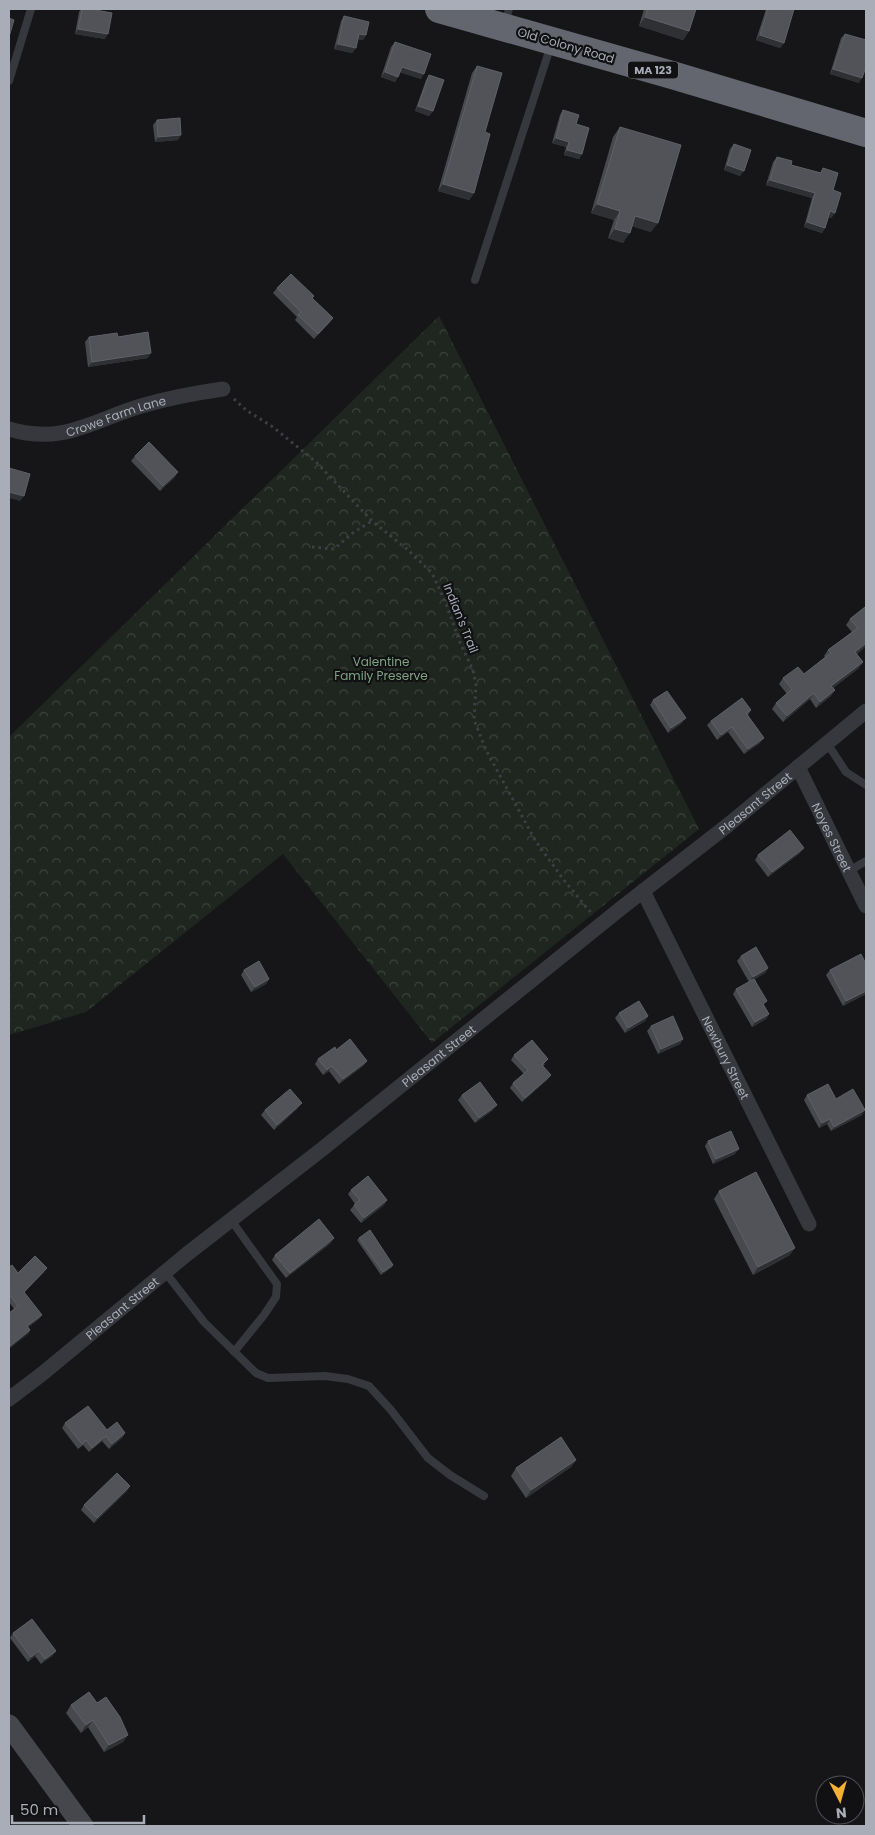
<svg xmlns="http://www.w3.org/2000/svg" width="875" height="1835" font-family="Poppins,sans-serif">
  <defs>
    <pattern id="forest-crowns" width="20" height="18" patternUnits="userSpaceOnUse" patternTransform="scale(1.25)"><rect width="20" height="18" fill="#1e261f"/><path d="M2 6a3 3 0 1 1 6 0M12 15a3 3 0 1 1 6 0" fill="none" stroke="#3c433d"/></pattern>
  </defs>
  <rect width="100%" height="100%" fill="#161618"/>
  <!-- forest -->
  <path fill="url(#forest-crowns)" d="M 439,316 L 699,829 L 432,1043 L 283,854 L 86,1012 L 9,1035 L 9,737 Z"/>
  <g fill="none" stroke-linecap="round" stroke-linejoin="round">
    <!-- path -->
    <path stroke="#3d3f44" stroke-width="3" stroke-dasharray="2.5 4" stroke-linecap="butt" d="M 234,399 L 246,410 L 273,427 L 316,462 L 372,521 L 408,550 L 432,573 L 446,604 L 461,645 L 473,670 L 476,685 L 474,720 L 486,750 L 535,840 L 563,879 L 592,914
      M 312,547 L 334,549 L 354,532 L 372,521"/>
    <!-- lane -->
    <path stroke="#37383d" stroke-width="8" d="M 505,23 L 509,9
      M 9,81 L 31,9
      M 475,280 L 551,45
      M 827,743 L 846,772 L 866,785
      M 849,871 L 866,861
      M 231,1220 L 277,1284 L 276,1297 L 264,1315 L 234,1352
      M 165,1272 L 204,1322 L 256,1373 L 268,1378 L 325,1376 L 348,1379 L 369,1386 L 391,1410 L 428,1458 L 450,1475 L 484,1496"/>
    <!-- street -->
    <g stroke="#37383d" stroke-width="15">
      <path id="s1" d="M 9,429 C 63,445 91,421 141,406 C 168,398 195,393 223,389"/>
      <path id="s2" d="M 798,767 L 866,906"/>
      <path id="s3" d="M 643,891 L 809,1224"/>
      <path id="s4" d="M 9,1399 L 42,1374 L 187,1254 L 321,1150 L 620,909 L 728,825 L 866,711"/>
    </g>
    <!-- secondary -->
    <path stroke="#45474d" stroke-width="21" d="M 9,1725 L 83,1826"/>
    <!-- highway -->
    <path stroke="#63666e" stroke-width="28" d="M 439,9 L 672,75 L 866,133"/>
  </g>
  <!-- wall -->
  <path fill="#47494d" d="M 81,9 L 90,9 L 105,39 L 75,34 L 79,12 Z
    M 644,9 L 696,9 L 689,31 L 683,40 L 639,26 Z
    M 766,9 L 794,9 L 784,43 L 780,48 L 756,40 Z
    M 344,16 L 366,35 L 363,40 L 358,39 L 356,48 L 352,53 L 334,49 L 341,21 Z
    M 845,34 L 859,83 L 830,74 L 841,38 Z
    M 395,42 L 421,79 L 400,72 L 395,82 L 381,77 L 391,47 Z
    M 477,66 L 485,132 L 474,193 L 469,200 L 438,191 L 472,73 Z
    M 429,75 L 433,111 L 429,116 L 415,111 L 426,80 Z
    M 563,110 L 576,124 L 582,154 L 579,159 L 564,155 L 566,147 L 552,143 L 560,115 Z
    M 157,120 L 178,140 L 155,142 L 153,125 Z
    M 620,127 L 651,232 L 632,226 L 623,243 L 608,238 L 614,220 L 591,213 L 613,137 Z
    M 734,144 L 740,176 L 724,170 L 730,149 Z
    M 777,157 L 791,165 L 820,173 L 823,168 L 833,190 L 835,213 L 831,218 L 829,217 L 825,228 L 822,233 L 804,227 L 812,198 L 766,185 L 773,162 Z
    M 277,288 L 314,296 L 312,298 L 333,318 L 329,323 L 314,339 L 295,320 L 297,317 L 273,293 Z
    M 89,337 L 118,337 L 148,358 L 88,367 L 85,342 Z
    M 135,456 L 175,477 L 160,491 L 131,461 Z
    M 865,607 L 866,646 L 857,654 L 859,668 L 833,688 L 831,696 L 816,708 L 810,699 L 783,722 L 772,709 L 776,703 L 787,694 L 779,684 L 783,678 L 804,674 L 825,657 L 824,656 L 828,650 L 852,632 L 846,625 L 850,619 Z
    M 653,700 L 682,723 L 668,733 L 650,705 Z
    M 751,710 L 748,715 L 760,743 L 744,754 L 728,732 L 717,740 L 707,725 L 711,721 Z
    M 800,853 L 768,877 L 755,860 L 758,855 Z
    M 741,956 L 768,968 L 765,973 L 755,979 L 764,1006 L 769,1014 L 766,1019 L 752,1027 L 733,994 L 736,989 L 749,982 L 737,961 Z
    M 866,964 L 866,994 L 843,1006 L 826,975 L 830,970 Z
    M 244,970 L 269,979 L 266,984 L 251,992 L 241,975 Z
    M 619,1013 L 648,1016 L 645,1021 L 625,1033 L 615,1018 Z
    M 651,1026 L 683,1039 L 680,1044 L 658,1054 L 647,1031 Z
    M 336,1050 L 367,1061 L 363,1066 L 339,1084 L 329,1071 L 323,1075 L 315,1064 L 318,1059 Z
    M 514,1055 L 545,1064 L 543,1066 L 551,1075 L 547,1080 L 522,1102 L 510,1088 L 513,1083 L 524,1074 L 511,1060 Z
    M 462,1095 L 493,1110 L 475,1123 L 458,1100 Z
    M 807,1095 L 836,1099 L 862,1115 L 831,1131 L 827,1124 L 819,1128 L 804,1100 Z
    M 298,1108 L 274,1130 L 261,1115 L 265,1110 Z
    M 708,1141 L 735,1154 L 713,1164 L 705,1146 Z
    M 351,1190 L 387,1200 L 384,1205 L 361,1223 L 350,1210 L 355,1204 L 348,1194 Z
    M 719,1191 L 790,1255 L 753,1275 L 714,1199 Z
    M 359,1238 L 392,1267 L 381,1275 L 357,1240 Z
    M 331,1243 L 286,1278 L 272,1260 L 275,1255 Z
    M 9,1267 L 18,1273 L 44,1272 L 24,1292 L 39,1319 L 28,1327 L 30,1330 L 28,1334 L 14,1309 L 9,1302 Z
    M 65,1423 L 125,1433 L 122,1438 L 109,1449 L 102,1441 L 89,1452 L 83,1445 L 78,1449 L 62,1428 Z
    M 576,1460 L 571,1467 L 526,1498 L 511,1476 L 516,1468 Z
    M 130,1486 L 127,1491 L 94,1523 L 81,1510 L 84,1505 Z
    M 13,1633 L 56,1651 L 52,1656 L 41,1664 L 35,1656 L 28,1662 L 10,1638 Z
    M 97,1703 L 128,1735 L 123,1742 L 104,1752 L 88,1727 L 81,1733 L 66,1713 L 71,1705 Z"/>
  <!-- shaded-wall -->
  <path fill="#2f3033" d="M 645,17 L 689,31 L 683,40 L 639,26 Z
    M 78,29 L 108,34 L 105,39 L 75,34 Z
    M 359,34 L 366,35 L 363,40 L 356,39 Z
    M 760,35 L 784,43 L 780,48 L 756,40 Z
    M 338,44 L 356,48 L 352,53 L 334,49 Z
    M 402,67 L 424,74 L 421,79 L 398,72 Z
    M 833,69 L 862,78 L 859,83 L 830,74 Z
    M 385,72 L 398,77 L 395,82 L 381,77 Z
    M 418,106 L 433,111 L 429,116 L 415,111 Z
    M 181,135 L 178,140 L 155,142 L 158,137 Z
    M 556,138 L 569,142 L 566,147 L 552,143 Z
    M 567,150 L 582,154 L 579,159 L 564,155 Z
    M 727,165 L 744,171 L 740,176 L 724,170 Z
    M 770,180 L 815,193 L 812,198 L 766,185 Z
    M 443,184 L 474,193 L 469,200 L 438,191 Z
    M 597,204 L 620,211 L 614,220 L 591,213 Z
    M 830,211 L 835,213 L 831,218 L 827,216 Z
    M 635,216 L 658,223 L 651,232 L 628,225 Z
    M 807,222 L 825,228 L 822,233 L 804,227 Z
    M 615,229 L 630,233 L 623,243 L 608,238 Z
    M 333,318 L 329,323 L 314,339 L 318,334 Z
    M 151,353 L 148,358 L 88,367 L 92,362 Z
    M 178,472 L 175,477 L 160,491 L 163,486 Z
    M 9,492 L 24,496 L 20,501 L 9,498 Z
    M 866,643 L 866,646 L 851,658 L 855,652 Z
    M 863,662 L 859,668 L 827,692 L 831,686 Z
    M 835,690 L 831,696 L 816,708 L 820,702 Z
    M 814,693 L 810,699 L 783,722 L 787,716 Z
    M 686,718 L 682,723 L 668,733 L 671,728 Z
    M 732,727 L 728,732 L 717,740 L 721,735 Z
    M 764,738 L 760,743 L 744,754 L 748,749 Z
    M 804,848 L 800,853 L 768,877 L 772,872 Z
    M 768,968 L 765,973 L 750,982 L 753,977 Z
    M 269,979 L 266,984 L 251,992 L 255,987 Z
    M 866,991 L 866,994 L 843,1006 L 846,1001 Z
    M 769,1014 L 766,1019 L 752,1027 L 755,1022 Z
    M 648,1016 L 645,1021 L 625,1033 L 628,1028 Z
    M 683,1039 L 680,1044 L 658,1054 L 661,1049 Z
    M 367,1061 L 363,1066 L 339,1084 L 343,1079 Z
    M 332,1066 L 329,1071 L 323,1075 L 327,1070 Z
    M 551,1075 L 547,1080 L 522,1102 L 525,1098 Z
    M 302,1103 L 298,1108 L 274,1130 L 277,1125 Z
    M 497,1105 L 493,1110 L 475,1123 L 479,1118 Z
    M 865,1110 L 862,1115 L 831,1131 L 834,1127 Z
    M 830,1119 L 827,1124 L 819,1128 L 822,1123 Z
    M 739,1149 L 735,1154 L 713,1164 L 716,1159 Z
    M 387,1200 L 384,1205 L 361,1223 L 364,1218 Z
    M 334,1238 L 331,1243 L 286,1278 L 290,1273 Z
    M 795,1248 L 790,1255 L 753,1275 L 758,1267 Z
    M 393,1265 L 392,1267 L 381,1275 L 383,1272 Z
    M 47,1268 L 44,1272 L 21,1296 L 24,1292 Z
    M 42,1315 L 39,1319 L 25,1330 L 27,1326 Z
    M 30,1330 L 28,1334 L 9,1349 L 9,1347 Z
    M 125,1433 L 122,1438 L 109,1449 L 112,1444 Z
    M 106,1436 L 102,1441 L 89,1452 L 92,1448 Z
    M 576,1460 L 571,1467 L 526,1498 L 531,1490 Z
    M 130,1486 L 127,1491 L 94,1523 L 97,1518 Z
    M 39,1651 L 35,1656 L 28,1662 L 31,1657 Z
    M 56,1651 L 52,1656 L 41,1664 L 45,1659 Z
    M 93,1720 L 88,1727 L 81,1733 L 86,1725 Z
    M 128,1735 L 123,1742 L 104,1752 L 109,1745 Z"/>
  <!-- building -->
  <path fill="#525359" stroke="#5f6168" d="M 82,9 L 90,9 L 112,13 L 108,34 L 78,29 Z
    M 648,9 L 696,9 L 689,31 L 645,17 Z
    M 768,9 L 794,9 L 784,43 L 760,35 Z
    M 344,16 L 369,22 L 366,35 L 359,34 L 356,48 L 338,44 Z
    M 9,18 L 14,20 L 9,37 Z
    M 845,34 L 866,40 L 866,67 L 862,78 L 833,69 Z
    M 395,42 L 431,54 L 424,74 L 402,67 L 398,77 L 385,72 Z
    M 477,66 L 502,73 L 485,132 L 490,134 L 474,193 L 443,184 Z
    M 429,75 L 444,80 L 433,111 L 418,106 Z
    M 563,110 L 579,115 L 576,124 L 589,128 L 582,154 L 567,150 L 569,142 L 556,138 Z
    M 180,118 L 181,135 L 158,137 L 157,120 Z
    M 620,127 L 681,145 L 658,223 L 635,216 L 630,233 L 615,229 L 620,211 L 597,204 Z
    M 734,144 L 751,150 L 744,171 L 727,165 Z
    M 777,157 L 792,161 L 791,165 L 821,173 L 823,168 L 838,173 L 833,190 L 841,193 L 835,213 L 830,211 L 825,228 L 807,222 L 815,193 L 770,180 Z
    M 291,274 L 314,296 L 312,298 L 333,318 L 318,334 L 298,315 L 301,312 L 277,288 Z
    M 148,332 L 151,353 L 92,362 L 89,337 L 117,333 L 118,337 Z
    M 149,442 L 178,472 L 163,486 L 135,456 Z
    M 9,468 L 30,474 L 24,496 L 9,492 Z
    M 865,607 L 866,609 L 866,643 L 855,652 L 863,662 L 831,686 L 835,690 L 820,702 L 814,693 L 787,716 L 776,703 L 792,689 L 783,678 L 798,667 L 804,674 L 831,653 L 828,650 L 858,628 L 850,619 Z
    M 667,691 L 686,718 L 671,728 L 653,700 Z
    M 742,698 L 751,710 L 746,713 L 764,738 L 748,749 L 732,727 L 721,735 L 711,721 Z
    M 790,830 L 804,848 L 772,872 L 758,855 Z
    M 756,947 L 768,968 L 753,977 L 741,956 Z
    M 861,954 L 866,964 L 866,991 L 846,1001 L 830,970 Z
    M 259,961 L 269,979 L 255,987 L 244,970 Z
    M 754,979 L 767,1001 L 763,1004 L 769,1014 L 755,1022 L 736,989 Z
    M 639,1001 L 648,1016 L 628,1028 L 619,1013 Z
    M 673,1016 L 683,1039 L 661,1049 L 651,1026 Z
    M 350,1039 L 367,1061 L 343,1079 L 332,1066 L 327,1070 L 318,1059 L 335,1047 L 336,1050 Z
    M 532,1040 L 548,1059 L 542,1065 L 551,1075 L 525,1098 L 513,1083 L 528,1070 L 514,1055 Z
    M 480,1082 L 497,1105 L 479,1118 L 462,1095 Z
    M 828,1084 L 836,1099 L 853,1089 L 865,1110 L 834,1127 L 830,1119 L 822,1123 L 807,1095 Z
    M 290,1089 L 302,1103 L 277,1125 L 265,1110 Z
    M 731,1131 L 739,1149 L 716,1159 L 708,1141 Z
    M 756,1172 L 795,1248 L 758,1267 L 719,1191 Z
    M 368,1176 L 387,1200 L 364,1218 L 354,1205 L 360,1200 L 351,1190 Z
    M 319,1219 L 334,1238 L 290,1273 L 275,1255 Z
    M 370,1230 L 393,1265 L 383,1272 L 359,1238 Z
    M 35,1256 L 47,1268 L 24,1292 L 42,1315 L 27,1326 L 30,1330 L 9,1347 L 9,1313 L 18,1306 L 9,1294 L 9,1267 L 12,1265 L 18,1273 Z
    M 88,1406 L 107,1430 L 117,1422 L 125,1433 L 112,1444 L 106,1436 L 92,1448 L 86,1440 L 82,1444 L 65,1423 Z
    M 561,1437 L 576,1460 L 531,1490 L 516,1468 Z
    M 117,1473 L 130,1486 L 97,1518 L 84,1505 Z
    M 32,1619 L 56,1651 L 45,1659 L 39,1651 L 31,1657 L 13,1633 Z
    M 89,1692 L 97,1703 L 106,1697 L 120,1717 L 128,1735 L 109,1745 L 93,1720 L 86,1725 L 71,1705 Z"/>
  <g text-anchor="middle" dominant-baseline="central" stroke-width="4.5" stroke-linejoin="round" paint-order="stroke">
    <!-- shield labels -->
    <rect fill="#111113" stroke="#7b7e86" stroke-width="1" x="628" y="61.5" width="50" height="17" rx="4"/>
    <g font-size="11" font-weight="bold" fill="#a8adb8">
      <text x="653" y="70">MA 123</text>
    </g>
    <!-- street labels -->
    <g font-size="12" fill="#a8adb8" stroke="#111113">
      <text transform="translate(566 45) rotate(16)">Old Colony Road</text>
      <text stroke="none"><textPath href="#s1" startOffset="110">Crowe Farm Lane</textPath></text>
      <text transform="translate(461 618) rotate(68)">Indian's Trail</text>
      <text stroke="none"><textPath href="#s4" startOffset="955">Pleasant Street</textPath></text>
      <text stroke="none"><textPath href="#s2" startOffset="78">Noyes Street</textPath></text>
      <text stroke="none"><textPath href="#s4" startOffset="550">Pleasant Street</textPath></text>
      <text stroke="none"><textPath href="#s3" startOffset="186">Newbury Street</textPath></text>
      <text stroke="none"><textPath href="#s4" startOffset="145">Pleasant Street</textPath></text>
    </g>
    <!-- park labels -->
    <g font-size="12" fill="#7fa381" stroke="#111113">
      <text x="381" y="661">Valentine<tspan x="381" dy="14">Family Preserve</tspan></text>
    </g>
  </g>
  <!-- border -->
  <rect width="875" height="1835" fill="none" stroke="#a8adb8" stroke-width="20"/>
  <!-- north arrow -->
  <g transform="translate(840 1800) rotate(174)"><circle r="24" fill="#111113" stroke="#4d4f55"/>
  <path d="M0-4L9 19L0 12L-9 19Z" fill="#f2b134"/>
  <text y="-8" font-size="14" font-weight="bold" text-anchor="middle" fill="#a8adb8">N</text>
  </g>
  <!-- scale -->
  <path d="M12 1815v8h132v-8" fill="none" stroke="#a8adb8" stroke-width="2.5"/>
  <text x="20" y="1815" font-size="15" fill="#a8adb8" stroke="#111113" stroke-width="4" paint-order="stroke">50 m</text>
</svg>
